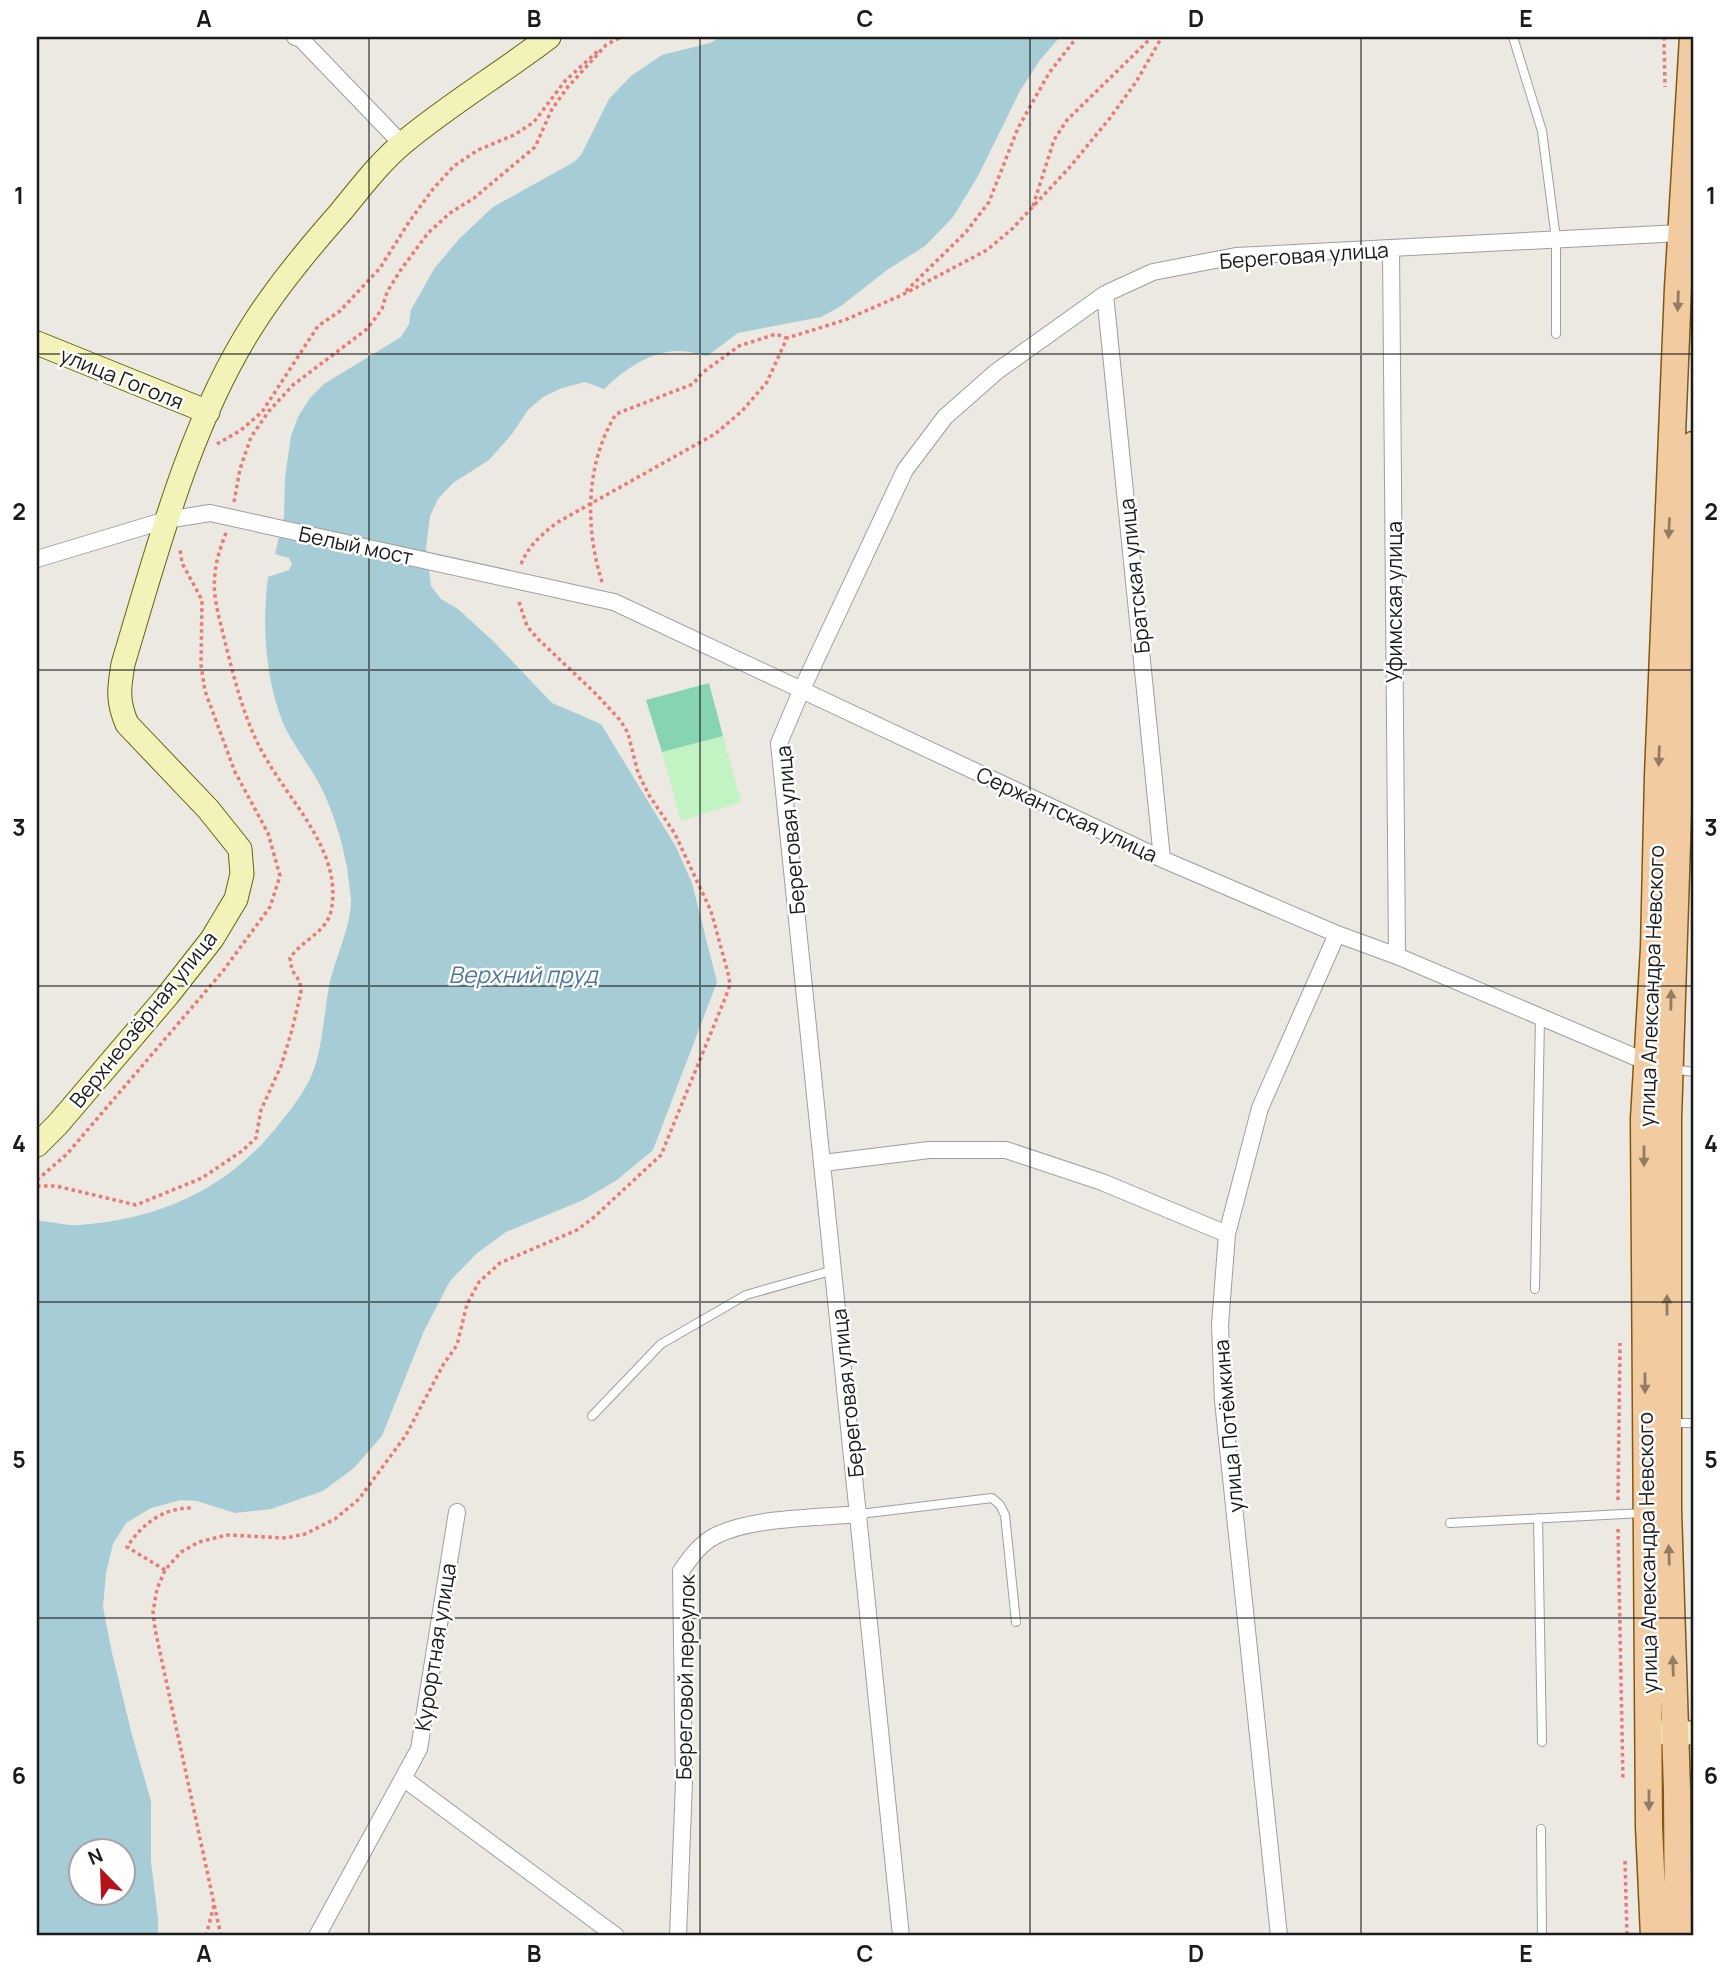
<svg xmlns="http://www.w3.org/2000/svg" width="1730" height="1973" font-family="Manrope,sans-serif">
  <rect width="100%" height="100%" fill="#ece8e2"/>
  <!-- park -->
  <path fill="#c1f3c3" d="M 723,736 L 741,802 L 681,821 L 662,752 Z"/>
  <!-- pitch -->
  <path fill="#86d4b2" d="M 709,683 L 723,736 L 662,752 L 646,700 Z"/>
  <!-- water -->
  <path fill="#a6cdd6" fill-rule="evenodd" d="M 721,37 L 1060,37 L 1040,60 L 1020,91 L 978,176 L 953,217 L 925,246 L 887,270 L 841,306 L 821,317 L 738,333 L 707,356 C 699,354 688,351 679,351 C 650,351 624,370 604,389 L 585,382 L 562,388 L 543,397 L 528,410 L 512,434 L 489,460 L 453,483 L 438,499 L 430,516 L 426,548 L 431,586 L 441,599 L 458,609 L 493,641 L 552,703 L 601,724 L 676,847 L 692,883 L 717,982 L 653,1150 L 617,1180 L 583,1200 L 506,1232 L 476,1254 L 450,1281 L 424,1331 L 382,1436 L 354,1468 L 323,1491 L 271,1509 L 235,1513 L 197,1501 L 181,1500 L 151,1508 L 126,1523 L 113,1544 L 106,1573 L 103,1607 L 112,1653 L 132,1735 L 151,1801 L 151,1862 L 158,1919 L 158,1936 L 37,1936 L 37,1221 C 51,1221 65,1226 79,1225 C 163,1219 232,1187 283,1119 C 293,1107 303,1093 310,1079 C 322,1054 324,1014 329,986 C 335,958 351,928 351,899 C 350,889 348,877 347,867 C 341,837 331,804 316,778 C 305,759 292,743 283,723 C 265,677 262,625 268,577 L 289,570 L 292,564 L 289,558 L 275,554 L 284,516 L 285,477 L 291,436 L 298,417 L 310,398 L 324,384 L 401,337 L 409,324 L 411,310 L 434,269 L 459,239 L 493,207 L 574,162 L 581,155 L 609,99 L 631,76 L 662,55 L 710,43 ZM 80,1850 L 122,1850 L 122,1892 L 80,1892 Z"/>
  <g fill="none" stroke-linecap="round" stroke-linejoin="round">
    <!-- lane casing -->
    <g stroke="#9f9f9f" stroke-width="10">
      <path id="lane" d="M 1513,37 L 1542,131 L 1556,239 L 1556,334
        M 1673,1069 L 1693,1072
        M 1535,1289 L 1540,1017
        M 592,1416 L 661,1344 L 746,1295 L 834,1270
        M 1670,1423 L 1693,1423
        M 860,1514 L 992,1498 L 1000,1505 L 1005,1515 L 1016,1622
        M 1538,1518 L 1542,1742
        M 1450,1523 L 1643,1513
        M 1541,1829 L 1542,1936"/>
    </g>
    <!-- street casing -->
    <g stroke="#9f9f9f" stroke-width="18">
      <path id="street" d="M 295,37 L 301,39 L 402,144
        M 1391,248 L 1397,956
        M 1105,294 L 1162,859
        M 37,559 L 166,520 L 210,513 L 614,602 L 1162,859 L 1337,934 L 1397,956 L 1654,1065
        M 823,1163 L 929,1150 L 1006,1150 L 1102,1182 L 1227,1234
        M 403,1778 L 616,1936
        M 317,1936 L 419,1749 L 457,1512
        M 678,1936 L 684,1782 L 681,1571 C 690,1558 700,1544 715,1536 C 752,1517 817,1518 860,1514
        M 901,1936 L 779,743 L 802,689 L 905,470 L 945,417 L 996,372 L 1105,294 L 1153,272 L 1236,256 L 1681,233
        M 1279,1936 L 1223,1401 L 1220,1325 L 1227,1234 L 1260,1108 L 1337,934"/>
    </g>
    <!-- secondary casing -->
    <g stroke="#61660e" stroke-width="25">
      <path id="secondary" d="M 37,343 L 208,412
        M 37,1145 L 58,1124 L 168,995 L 212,939 L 236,899 L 242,874 L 240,849 L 208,809 L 127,724 C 117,701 119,688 123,664 C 157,551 190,422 254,323 C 279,284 308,249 339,214 C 359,190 379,163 403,143 C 448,105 502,73 549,37
        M 1649,1732 L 1693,1733"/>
    </g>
    <!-- primary casing -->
    <g stroke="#85570e" stroke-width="29">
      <path id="primary" d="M 1654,1936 L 1649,1826 L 1644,1119 L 1654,948 L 1658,776 L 1678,288 L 1693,37
        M 1678,1936 L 1677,1790 L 1668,1510 L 1668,1119 L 1680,750 L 1693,445"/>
    </g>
    <!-- path -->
    <path stroke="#ec7973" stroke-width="3.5" stroke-dasharray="3.5 3.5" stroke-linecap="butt" d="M 1664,37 L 1665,87
      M 1033,206 L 1054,140 L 1067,120 L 1152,37
      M 906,291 L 966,232 L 989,202 L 1018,128 L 1049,73 L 1077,37
      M 217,444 L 241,430 L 262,412 L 318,326 L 340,311 L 380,268 L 409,222 L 433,189 L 454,166 L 478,150 L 514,135 L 534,122 L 565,81 L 599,50
      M 234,502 L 240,469 L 251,437 L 269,411 L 293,385 L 367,329 L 382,309 L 387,292 L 400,271 L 428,233 L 450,213 L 474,198 L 535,147 L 552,109 L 567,88 L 606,45 L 621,37
      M 521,564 C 529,545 542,534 558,522 L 715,434 L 742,411 L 767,382 L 787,338 L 845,320 L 902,295 L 987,250 L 1012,229 L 1069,168 L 1110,118 L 1136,82 L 1162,37
      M 602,582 C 585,528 585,464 616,414 L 693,384 L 702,373 L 739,346 L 776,334 L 786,338
      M 37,1180 L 67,1154 L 223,971 L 270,907 L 280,876 L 268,833 L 235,772 L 205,691 L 201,665 L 202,600 L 182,563 L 180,549
      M 37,1186 L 56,1186 L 136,1205 L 202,1178 L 242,1151 L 256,1138 L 261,1110 L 281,1066 L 292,1030 L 301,992 L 300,982 L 292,970 L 290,958 C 301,941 327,932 331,911 C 343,855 294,806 268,762 C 245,724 236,685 225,642 C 220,620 212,597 215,574 C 216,560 221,546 226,533
      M 1618,1500 L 1620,1343
      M 1618,1529 L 1623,1780
      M 165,1570 L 127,1547 C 143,1523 164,1507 194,1508
      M 1625,1861 L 1627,1936
      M 206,1936 L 214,1905
      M 221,1936 L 155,1629 L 153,1612 L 157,1589 L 165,1570 L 181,1552 L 199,1542 L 227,1535 L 286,1538 L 305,1534 L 335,1519 L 359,1499 L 406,1435 L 443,1365 L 457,1345 L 467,1304 L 479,1282 L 500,1263 L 577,1230 L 593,1218 L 661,1155 L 726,996 L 730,985 L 728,973 L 711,911 L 675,834 L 649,795 L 638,773 L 628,733 L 620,720 L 595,693 L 537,638 L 527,626 L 518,599"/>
    <!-- lane -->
    <use href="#lane" stroke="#fff" stroke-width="8"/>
    <!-- street -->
    <use href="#street" stroke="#fff" stroke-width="16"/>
    <!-- secondary -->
    <use href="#secondary" stroke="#f2f2b9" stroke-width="23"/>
    <!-- primary -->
    <use href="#primary" stroke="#f2cba0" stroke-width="26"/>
  </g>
  <!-- one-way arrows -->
  <defs><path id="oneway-solid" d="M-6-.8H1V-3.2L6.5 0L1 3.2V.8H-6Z" transform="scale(1.75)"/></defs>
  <g fill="#917c64">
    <use href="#oneway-solid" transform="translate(1678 301) rotate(92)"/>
    <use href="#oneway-solid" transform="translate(1669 528) rotate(93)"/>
    <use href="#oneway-solid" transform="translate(1659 756) rotate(92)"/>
    <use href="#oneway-solid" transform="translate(1671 1000) rotate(-89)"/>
    <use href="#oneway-solid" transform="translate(1644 1156) rotate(90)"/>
    <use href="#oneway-solid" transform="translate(1667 1305) rotate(-90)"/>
    <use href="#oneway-solid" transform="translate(1645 1383) rotate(90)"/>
    <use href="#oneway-solid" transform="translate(1669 1555) rotate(-92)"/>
    <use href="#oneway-solid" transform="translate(1673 1666) rotate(-92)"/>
    <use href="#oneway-solid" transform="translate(1649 1800) rotate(90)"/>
  </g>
  <!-- grid -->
  <path fill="none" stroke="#1b1b1b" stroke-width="2" stroke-opacity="0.55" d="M 369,37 L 369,1936M 700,37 L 700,1936M 1030,37 L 1030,1936M 1361,37 L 1361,1936M 37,354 L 1693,354M 37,670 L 1693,670M 37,986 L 1693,986M 37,1302 L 1693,1302M 37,1618 L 1693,1618"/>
  <g text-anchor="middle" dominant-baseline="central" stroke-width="5" stroke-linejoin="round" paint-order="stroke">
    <!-- street labels -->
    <g font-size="21" fill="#1b1b1b" stroke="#fff">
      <text transform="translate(1304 255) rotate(-4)">Береговая улица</text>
      <text transform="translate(122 378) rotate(22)">улица Гоголя</text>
      <text transform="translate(356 545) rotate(12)">Белый мост</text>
      <text transform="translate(1134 576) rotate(-96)">Братская улица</text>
      <text transform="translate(1394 602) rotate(-90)">Уфимская улица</text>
      <text transform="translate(1067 814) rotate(25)">Сержантская улица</text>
      <text transform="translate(790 830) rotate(-95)">Береговая улица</text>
      <text transform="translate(1651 986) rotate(-88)">улица Александра Невского</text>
      <text transform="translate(143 1019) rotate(-51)">Верхнеозёрная улица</text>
      <text transform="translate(847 1393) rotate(-96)">Береговая улица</text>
      <text transform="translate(1228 1426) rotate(-95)">улица Потёмкина</text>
      <text transform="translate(1647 1553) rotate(-91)">улица Александра Невского</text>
      <text transform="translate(435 1647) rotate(-81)">Курортная улица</text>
      <text transform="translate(685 1677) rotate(-89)">Береговой переулок</text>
    </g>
    <!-- water labels -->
    <g font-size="23" font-style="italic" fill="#4f789a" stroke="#fff">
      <text x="523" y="974">Верхний пруд</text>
    </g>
  </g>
  <!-- border -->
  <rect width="1730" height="1973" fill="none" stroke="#ffffff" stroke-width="77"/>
  <!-- north arrow -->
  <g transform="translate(102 1872) rotate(337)"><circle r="33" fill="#ffffff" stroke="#a4a4a4" stroke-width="2"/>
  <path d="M0-5L12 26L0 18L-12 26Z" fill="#b4131a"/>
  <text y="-10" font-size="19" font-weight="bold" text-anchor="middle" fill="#1b1b1b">N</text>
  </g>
  <rect x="38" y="38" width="1654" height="1896" fill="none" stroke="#1b1b1b" stroke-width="2.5"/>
  <g font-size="23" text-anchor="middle" font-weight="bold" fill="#1b1b1b">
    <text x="204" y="27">A</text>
    <text x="534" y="27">B</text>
    <text x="865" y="27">C</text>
    <text x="1196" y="27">D</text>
    <text x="1526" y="27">E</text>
    <text x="19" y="204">1</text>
    <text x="1711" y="204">1</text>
    <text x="19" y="520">2</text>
    <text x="1711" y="520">2</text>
    <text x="19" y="836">3</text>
    <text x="1711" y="836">3</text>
    <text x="19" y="1152">4</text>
    <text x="1711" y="1152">4</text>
    <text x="19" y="1468">5</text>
    <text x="1711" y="1468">5</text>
    <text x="19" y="1784">6</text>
    <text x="1711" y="1784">6</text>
    <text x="204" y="1962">A</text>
    <text x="534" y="1962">B</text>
    <text x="865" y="1962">C</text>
    <text x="1196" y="1962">D</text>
    <text x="1526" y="1962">E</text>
  </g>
</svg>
